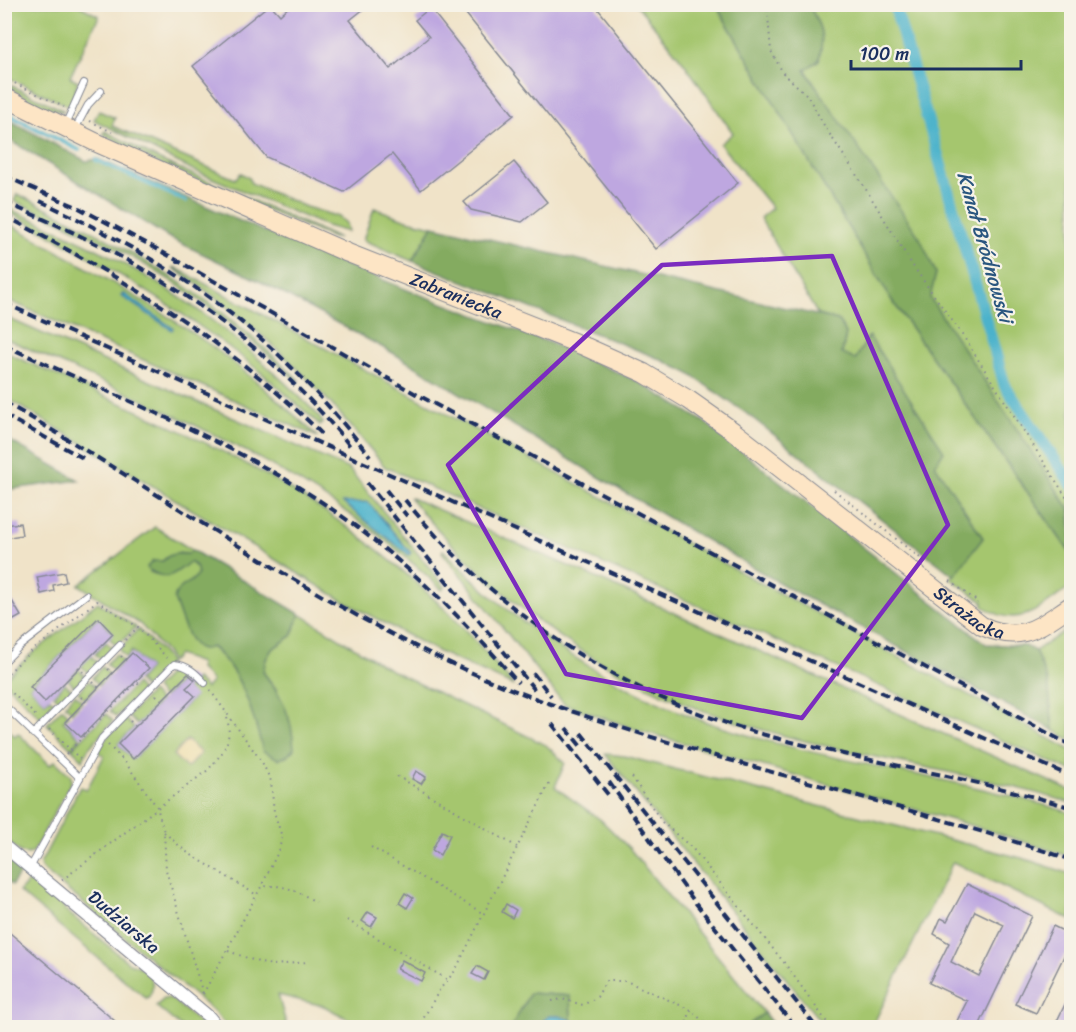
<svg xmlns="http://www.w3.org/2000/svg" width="1076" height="1032" font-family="Sriracha,sans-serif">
  <rect width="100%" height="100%" fill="#f7f3e8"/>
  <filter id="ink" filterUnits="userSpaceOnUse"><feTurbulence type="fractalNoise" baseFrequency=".0167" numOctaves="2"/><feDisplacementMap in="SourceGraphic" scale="12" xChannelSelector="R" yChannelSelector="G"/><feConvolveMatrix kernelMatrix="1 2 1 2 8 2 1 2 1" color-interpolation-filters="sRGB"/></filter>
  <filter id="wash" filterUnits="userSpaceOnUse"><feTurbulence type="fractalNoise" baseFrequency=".008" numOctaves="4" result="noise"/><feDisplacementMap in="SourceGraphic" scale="24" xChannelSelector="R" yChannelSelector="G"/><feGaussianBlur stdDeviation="1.35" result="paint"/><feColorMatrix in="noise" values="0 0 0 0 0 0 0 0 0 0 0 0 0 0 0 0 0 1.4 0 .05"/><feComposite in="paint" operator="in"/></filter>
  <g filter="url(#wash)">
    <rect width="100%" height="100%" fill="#f0e3c8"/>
    <!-- green -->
    <path fill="#a5c66e" stroke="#607a66" stroke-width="1.5" d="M 4,5 L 78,5 L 99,16 L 70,77 L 78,81 L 70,107 L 5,76 Z
      M 637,5 L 716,5 L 891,299 L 1068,550 L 1071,542 L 1071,586 C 1042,607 1018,632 983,606 L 983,602 L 950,578 L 983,538 L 935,465 L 869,336 L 855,360 L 842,354 L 846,333 L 838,320 L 818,315 L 760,218 L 772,208 L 720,144 L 733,133 L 684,63 Z
      M 809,5 L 1071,5 L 1071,527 L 1070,510 L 929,298 L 936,273 L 805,69 L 818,60 C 825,33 821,28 809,5 Z
      M 4,82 L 65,111 C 52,114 18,93 5,86 Z
      M 99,111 L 115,118 L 112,126 L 235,179 L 241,173 L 249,178 L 251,183 L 271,192 L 306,207 L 339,217 L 346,223 L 348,232 L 326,226 L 193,170 L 94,120 Z
      M 105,131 L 160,160 L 338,238 L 333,238 L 159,164 L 103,134 Z
      M 17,194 C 79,223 141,255 197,294 C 234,319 267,349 299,380 L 297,381 C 246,333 191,290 130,256 C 92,235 53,218 14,201 Z
      M 374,208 L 407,220 L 433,226 L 412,261 L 363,240 Z
      M 9,209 C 81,239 152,274 214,322 C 251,350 284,381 317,414 L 323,423 L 320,425 C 286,394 252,363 215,337 C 149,289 78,250 7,211 Z
      M 4,221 C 75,261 147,300 213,347 C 250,374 284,405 318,437 L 5,299 Z
      M 174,267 L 1071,750 L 1071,771 L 385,467 C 324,391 256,321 173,268 Z
      M 5,317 L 349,469 L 445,587 L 442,590 C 319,470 158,408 5,338 Z
      M 5,352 C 95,393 189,430 275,480 C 366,533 449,604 514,686 L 439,652 L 347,603 L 5,397 Z
      M 409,497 L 601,580 L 1071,791 L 1071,803 C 962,769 846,757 737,722 C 601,680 500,604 409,497 Z
      M 155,527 L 192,550 L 190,554 L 179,553 L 167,557 L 150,572 C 172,581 173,572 190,562 L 199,570 C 197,581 182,591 174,599 L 185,629 L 202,649 L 211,647 C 243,673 253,714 264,751 L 277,690 L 263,672 L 266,659 L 272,649 L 292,636 L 300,614 L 389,669 L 546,745 L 565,763 L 555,787 L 601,820 L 630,849 L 764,1013 L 746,1027 L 573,1027 L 574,1023 L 571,1020 L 570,996 L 530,993 L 511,1027 L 365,1028 L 324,1006 L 278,995 L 287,1027 L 228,1027 L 211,1009 L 41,868 L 40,864 L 80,787 L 87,789 L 104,756 L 98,752 L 106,738 L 125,719 L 134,728 L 118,744 L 133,759 L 194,697 L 186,688 L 196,679 L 206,688 L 212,681 L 200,669 L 200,663 L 178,655 L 172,661 L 165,651 L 140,624 L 79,585 Z
      M 443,550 C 459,565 473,580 489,594 C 550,647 623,691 698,719 C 819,763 949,774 1071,813 L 1071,857 L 987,830 L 638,730 L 564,704 L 442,552 Z
      M 98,602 L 136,627 L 119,644 L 116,645 L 109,638 L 113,633 L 97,618 L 30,687 L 45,702 L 50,698 L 57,705 L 43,720 L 7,685 L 6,678 L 29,656 Z
      M 1071,627 L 1071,740 L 1053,730 L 1048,682 L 1035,651 Z
      M 138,629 L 161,651 L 170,662 L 145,688 L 138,681 L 149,668 L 132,651 L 126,658 L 119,650 Z
      M 106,642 L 113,648 L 101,660 L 95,654 Z
      M 116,654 L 123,661 L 113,671 L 106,664 Z
      M 91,656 L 98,663 L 88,673 L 81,666 Z
      M 102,667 L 109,674 L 99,685 L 92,678 Z
      M 78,669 L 85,676 L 75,687 L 68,680 Z
      M 176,671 L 184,678 L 163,698 L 155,688 L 170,673 Z
      M 89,681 L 96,687 L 85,699 L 78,692 Z
      M 65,683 L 72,690 L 60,702 L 54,695 Z
      M 136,684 L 142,691 L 116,717 L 110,711 Z
      M 151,692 L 160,701 L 137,725 L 128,716 Z
      M 75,694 L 82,701 L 72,712 L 65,705 Z
      M 62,708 L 69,715 L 63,721 L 80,738 L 71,748 L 47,724 Z
      M 106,714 L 113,721 L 88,749 L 83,760 L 72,749 Z
      M 4,726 L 15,736 L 18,733 L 50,765 L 55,761 L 71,776 L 71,782 L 33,852 C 22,859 13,845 5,838 Z
      M 605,754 L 624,756 L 1025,859 L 1071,874 L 1071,920 L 953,862 L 872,1027 L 825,1027 Z
      M 29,881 C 44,881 59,898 65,910 L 129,963 C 148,967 160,983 147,999 L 19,892 Z
      M 169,998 L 174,1001 L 204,1027 L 181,1027 L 156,1006 L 164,999 Z"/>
    <!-- forest -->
    <path fill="#84ab61" stroke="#506d60" stroke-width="1.5" d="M 716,5 L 809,5 C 821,28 825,33 819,60 L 805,70 L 920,238 L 936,273 L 930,298 L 1070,510 L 1072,542 L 1069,551 L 891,299 Z
      M 5,118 L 86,161 L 98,159 L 254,227 L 410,291 L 548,342 L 637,381 L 703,421 L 986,644 L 1025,646 L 1035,651 L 1048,682 L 1053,730 L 792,590 L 634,498 L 393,353 L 263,283 L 168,237 L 5,137 Z
      M 433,226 L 838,320 L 846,333 L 842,353 L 855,360 L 869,336 L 944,451 L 935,465 L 983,538 L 954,576 L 750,416 L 688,373 L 655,357 L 412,261 Z
      M 4,438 L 5,438 L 79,480 L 5,490 Z
      M 192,550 L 300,614 L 292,636 L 272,649 L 266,659 L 263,672 C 283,698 292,716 294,749 L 287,756 L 278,759 L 263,751 C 253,714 243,673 212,647 C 208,648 205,650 202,649 C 188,648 179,610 174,599 C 176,585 191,585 198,574 L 196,566 L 190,562 C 173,574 169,583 148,569 L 147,567 L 153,561 L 163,561 C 171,552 177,554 188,554 Z
      M 4,854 L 20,869 L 19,875 L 12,885 L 5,880 Z
      M 530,993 L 570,996 L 571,1020 C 557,1015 546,1016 536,1027 L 511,1028 Z
      M 764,1013 L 775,1027 L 746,1027 Z"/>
    <!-- sand -->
    <path fill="#eeda9e" stroke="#84847e" stroke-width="1.5" d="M 187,740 L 201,753 L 187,768 L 173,755 Z"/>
    <!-- water -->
    <path fill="#4cb2cb" stroke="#347094" stroke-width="1.5" d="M 123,293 L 173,328 L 172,330 L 121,296 Z
      M 368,502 L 411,553 L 409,555 L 343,503 Z
      M 549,1016 L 559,1016 L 571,1020 L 574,1026 L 536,1027 Z"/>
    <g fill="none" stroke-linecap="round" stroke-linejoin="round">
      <!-- stream -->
      <path stroke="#4cb2cb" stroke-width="4" d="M 4,112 L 79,150
        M 96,160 L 186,201"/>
      <!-- canal -->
      <path stroke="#4cb2cb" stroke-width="12" d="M 894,4 L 1005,386 L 1072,485"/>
    </g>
    <g id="blocks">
      <!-- building -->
      <path fill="#bea7e0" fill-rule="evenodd" d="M 270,4 L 280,15 L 292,4 L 370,4 L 350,20 L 390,69 L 429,37 L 415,20 L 430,8 L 514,115 L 421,190 L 392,154 L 344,192 L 266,157 L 193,66 Z
        M 458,4 L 594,4 L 738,183 L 656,249 Z
        M 514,162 L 547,202 L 522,222 L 471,210 L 464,202 Z
        M 20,523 L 22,535 L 4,538 L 4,525 Z
        M 64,572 L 66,582 L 53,585 L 54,591 L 41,594 L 37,577 Z
        M 12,601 L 21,616 L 12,621 L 4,609 L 4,606 Z
        M 98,618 L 113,634 L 45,702 L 30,687 Z
        M 132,653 L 149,668 L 81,737 L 65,722 Z
        M 188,674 L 195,680 L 186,688 L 195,696 L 133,759 L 118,744 Z
        M 416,771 L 426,777 L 421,784 L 412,779 Z
        M 442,831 L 450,835 L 440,855 L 432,850 Z
        M 967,884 L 1032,916 L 978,1028 L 970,1028 L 957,1021 L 967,1001 L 929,983 L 949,943 L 934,934 L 941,918 L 947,921 ZM 975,911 L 1004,925 L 979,976 L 951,962 Z
        M 405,893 L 413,898 L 407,908 L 399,903 Z
        M 506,904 L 516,910 L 512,918 L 502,912 Z
        M 368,912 L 377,917 L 371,927 L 362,921 Z
        M 1053,926 L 1071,935 L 1071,957 L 1065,954 L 1036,1013 L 1015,1004 Z
        M 4,928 L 115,1021 L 109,1028 L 4,1028 Z
        M 402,960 L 425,973 L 421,981 L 397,969 Z
        M 477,966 L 488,972 L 484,980 L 472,974 Z
        M 1071,992 L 1071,1028 L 1064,1028 L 1056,1023 Z"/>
    </g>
  </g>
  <g filter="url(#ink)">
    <use href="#blocks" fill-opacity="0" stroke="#868993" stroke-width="1.5"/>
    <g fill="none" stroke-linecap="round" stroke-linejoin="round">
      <!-- service casing -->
      <g stroke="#868993" stroke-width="8">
        <path id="service" d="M 66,123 L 84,83
          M 74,131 L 88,105 L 101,91
          M 4,662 L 20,646 L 86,595
          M 4,705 L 80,778
          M 33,734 L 120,645
          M 30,868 L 102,738 L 174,664 C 188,665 196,673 205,683"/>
      </g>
      <!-- minor casing -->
      <g stroke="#868993" stroke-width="14">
        <path id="minor" d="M 4,846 L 209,1017 L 218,1028"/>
      </g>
      <!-- secondary casing -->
      <g stroke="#868993" stroke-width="20">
        <g id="secondary">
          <path id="s1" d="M 4,97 L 95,142 L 348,253 L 586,347 L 644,373 L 689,400 L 733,431 L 982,626 C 1023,644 1038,627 1072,605"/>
        </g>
      </g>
      <!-- path -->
      <path stroke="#868993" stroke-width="2" stroke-dasharray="1.5 4.5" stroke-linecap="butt" d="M 767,4 L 771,51 L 783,73 L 807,95 L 825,127 L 867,191 L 913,266 L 963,336 L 1072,506
        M 4,78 L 64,107
        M 90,121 L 112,132
        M 834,490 L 924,561
        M 950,581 L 978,602 L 977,603
        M 125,640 L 138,627
        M 121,656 L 125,661
        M 78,667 L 83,672
        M 108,669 L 114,675
        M 4,677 L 28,654 L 97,601 L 138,627 L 168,659
        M 93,682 L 100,689
        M 4,685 L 37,717
        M 210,690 L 262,762 L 271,781 L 274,812 L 282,837 L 279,850 L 261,887
        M 156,695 L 162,700
        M 81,697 L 86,702
        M 130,721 L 135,726
        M 49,729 L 80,759
        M 108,745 L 125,762 L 157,807 L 164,832 L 166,870 L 203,994
        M 66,754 L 137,682 L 140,685
        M 397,776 L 517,847
        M 632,777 L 662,822 L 692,848 L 786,965 L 831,1028
        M 164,832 L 185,851 L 255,894
        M 371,847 L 484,914
        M 62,880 L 208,770 C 226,749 233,741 226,713
        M 347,920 L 448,980
        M 228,951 L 261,963 L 273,965 L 308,962
        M 203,994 L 261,887 C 283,883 297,891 316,902
        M 552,1001 L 562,999 L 583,1005 L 597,997 L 606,981 L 626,981 L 691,1010 L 710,1028
        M 418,1028 L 440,989 L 455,971 L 551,780
        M 687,1028 L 686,1024 L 691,1010"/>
      <!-- service -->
      <use href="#service" stroke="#fff" stroke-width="6"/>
      <!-- minor -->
      <use href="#minor" stroke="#fff" stroke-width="12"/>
      <!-- secondary -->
      <use href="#secondary" stroke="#fde5c5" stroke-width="18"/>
      <!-- rail -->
      <path stroke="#1b2f5e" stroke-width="4" stroke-dasharray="9 4.5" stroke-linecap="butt" d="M 4,176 L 77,207 L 146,243 L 416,394 L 1072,746
        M 40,201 C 131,243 220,295 291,367 C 320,395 345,425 370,456
        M 4,202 C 41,218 77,233 112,252 C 203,300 286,366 350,446
        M 4,215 C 63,247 122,279 177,316 C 229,351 277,390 322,434
        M 4,303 L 1072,777
        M 4,345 C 108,393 218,435 314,497 C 392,548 458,612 518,683
        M 4,402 C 157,489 300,595 461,668 C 545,706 634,732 722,758 C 839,791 957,822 1072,860
        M 4,415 L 83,458
        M 367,483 L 535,690
        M 386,490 L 407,516
        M 405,500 C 504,621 629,700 780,739 C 877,764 976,778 1072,808
        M 533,673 L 551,696
        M 552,724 L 610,797
        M 566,728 L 583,749
        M 581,733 L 817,1028
        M 609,782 L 694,901 L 796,1028"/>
    </g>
  </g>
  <!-- marked area -->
  <path fill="none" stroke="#7b2cbf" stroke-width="4.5" stroke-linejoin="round" d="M 832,256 L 948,525 L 802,718 L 566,674 L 448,465 L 662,265 Z"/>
  <g text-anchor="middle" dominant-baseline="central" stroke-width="4.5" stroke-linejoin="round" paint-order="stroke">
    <!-- street labels -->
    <g font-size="18" fill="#1b2f5e" stroke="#f7f3e8">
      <text stroke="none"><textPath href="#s1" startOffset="494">Zabraniecka</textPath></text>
      <text stroke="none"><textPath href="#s1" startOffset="1102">Strażacka</textPath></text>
      <text transform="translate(124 922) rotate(40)">Dudziarska</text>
    </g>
    <!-- water labels -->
    <g font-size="20" font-style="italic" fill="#2a567f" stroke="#f7f3e8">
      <text transform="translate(985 247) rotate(74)">Kanał Bródnowski</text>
    </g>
  </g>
  <!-- margin -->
  <rect width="1076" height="1032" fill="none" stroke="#f7f3e8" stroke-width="24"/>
  <!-- scale -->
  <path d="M851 60v9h170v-9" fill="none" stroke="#1b2f5e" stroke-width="3"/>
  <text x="860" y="60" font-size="18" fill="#1b2f5e" stroke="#f7f3e8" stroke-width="4.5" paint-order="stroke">100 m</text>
</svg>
